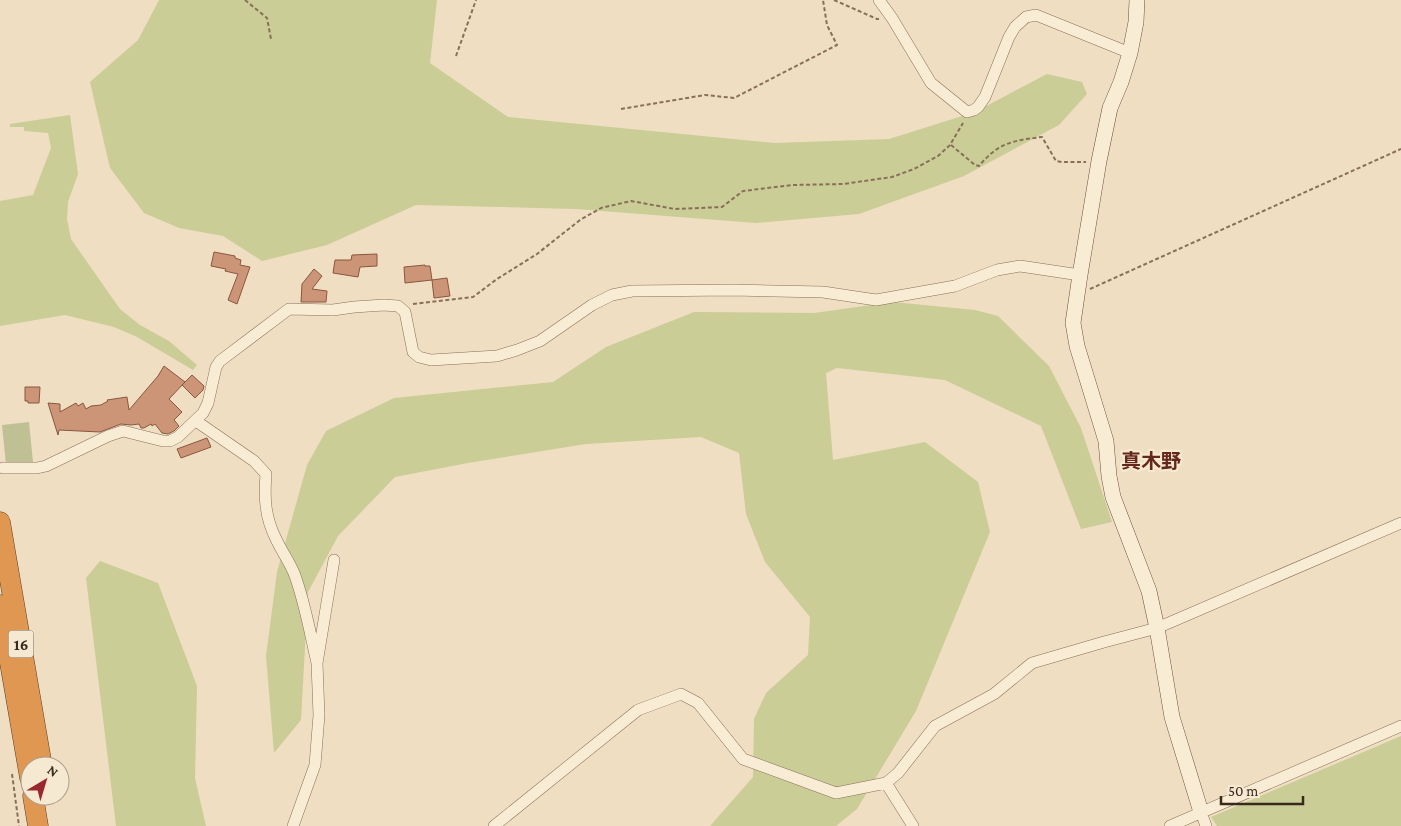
<svg xmlns="http://www.w3.org/2000/svg" width="1401" height="826" font-family="'Crimson Pro','Noto Sans JP',serif">
  <rect width="100%" height="100%" fill="#efdec2"/>
  <!-- green -->
  <path fill="#cacd96" d="M 159,0 L 437,0 L 430,63 L 508,117 L 775,143 L 889,139 L 975,112 L 1047,74 L 1082,82 L 1087,94 L 1059,125 L 964,176 L 859,214 L 756,223 L 576,209 L 416,205 L 327,245 L 262,261 L 223,236 L 179,228 L 144,213 L 110,168 L 90,82 L 138,40 Z
    M 70,115 L 78,174 L 68,202 L 67,219 L 71,239 L 120,309 L 140,325 L 169,341 L 197,365 L 193,370 L 137,337 L 114,327 L 65,315 L 0,326 L 0,201 L 33,195 L 51,148 L 48,133 L 24,131 L 24,127 L 10,127 L 10,124 Z
    M 893,302 L 975,310 L 998,316 L 1049,366 L 1081,428 L 1112,522 L 1081,529 L 1041,426 L 945,380 L 837,368 L 826,373 L 833,460 L 925,442 L 978,482 L 990,532 L 916,711 L 857,809 L 836,826 L 710,826 L 753,777 L 754,719 L 766,693 L 808,655 L 810,617 L 765,562 L 746,514 L 739,453 L 701,437 L 586,444 L 468,463 L 395,477 L 338,536 L 308,592 L 301,720 L 274,753 L 266,656 L 277,572 L 307,465 L 326,431 L 394,398 L 553,382 L 606,347 L 694,312 L 814,313 Z
    M 100,561 L 158,583 L 197,686 L 195,778 L 206,826 L 116,826 L 86,578 Z
    M 1401,736 L 1401,826 L 1217,826 L 1211,817 Z"/>
  <!-- cemetery -->
  <path fill="#bfc195" d="M 29,422 L 33,462 L 6,465 L 2,425 Z"/>
  <!-- building -->
  <path fill="#cd9577" stroke="#88573e" d="M 214,252 L 235,256 L 235,258 L 241,260 L 240,265 L 250,267 L 237,304 L 228,300 L 238,274 L 225,271 L 226,269 L 211,266 Z
    M 377,254 L 377,266 L 360,267 L 358,277 L 333,273 L 335,260 L 351,260 L 352,255 Z
    M 425,265 L 425,266 L 430,266 L 432,280 L 405,283 L 404,267 Z
    M 314,269 L 322,276 L 312,289 L 327,291 L 326,302 L 301,302 L 302,284 Z
    M 447,278 L 450,296 L 434,298 L 432,280 Z
    M 164,366 L 185,382 L 169,399 L 182,412 L 174,420 L 179,426 L 174,431 L 168,434 L 162,433 L 155,424 L 152,426 L 151,424 L 144,428 L 141,428 L 139,424 L 131,425 L 121,424 L 100,432 L 59,430 L 58,435 L 48,403 L 60,404 L 60,412 L 76,403 L 78,406 L 83,403 L 86,409 L 91,406 L 101,405 L 108,401 L 107,400 L 127,397 L 129,410 L 158,376 Z
    M 192,375 L 204,386 L 203,390 L 195,398 L 182,385 Z
    M 25,387 L 40,387 L 39,403 L 28,403 L 28,401 L 25,401 Z
    M 207,438 L 211,447 L 181,458 L 177,449 Z"/>
  <g fill="none" stroke-linecap="round" stroke-linejoin="round">
    <!-- street casing -->
    <g stroke="#896f59" stroke-width="12">
      <path id="street" d="M 879,0 L 892,18 L 931,83 L 967,112 L 974,110 L 978,107 L 985,97 L 1009,37 L 1015,27 L 1026,17 L 1036,15 L 1130,53
        M 196,421 L 254,461 L 266,474 C 264,498 265,517 276,539 C 281,550 289,561 294,573 C 305,602 310,633 317,663
        M 3,468 L 37,468 L 46,466 L 108,436 L 123,431 L 163,441 L 170,441 L 178,437 L 203,413 L 208,403 L 216,367 L 220,361 L 289,309 L 333,310 L 354,307 L 384,305 L 398,306 L 405,312 L 413,352 L 419,357 L 431,360 L 497,356 L 517,350 L 540,341 L 592,305 L 612,295 L 632,291 L 734,290 L 823,292 L 876,300 L 955,286 L 997,270 L 1020,266 L 1080,275
        M 1201,812 L 1206,826
        M 293,826 L 315,765 L 319,715 L 317,663 L 334,560
        M 494,826 L 638,710 L 681,694 L 698,703 L 743,759 L 836,793 L 886,783
        M 913,826 L 886,783 L 898,773 L 935,726 L 994,694 L 1032,663 L 1104,642 L 1157,628 L 1401,523
        M 1170,826 L 1401,726"/>
    </g>
    <!-- secondary casing -->
    <g stroke="#6a503c" stroke-width="16">
      <path id="secondary" d="M 1137,0 L 1136,22 L 1130,53 L 1121,82 L 1110,108 L 1099,161 L 1080,275 L 1073,323 L 1077,346 L 1106,441 L 1109,476 L 1113,497 L 1149,591 L 1157,628 L 1172,717 L 1201,812"/>
    </g>
    <!-- highway casing -->
    <g stroke="#563e2d" stroke-width="21">
      <path id="highway" d="M 0,522 L 42,766
        M 0,605 L 30,778
        M 33,796 L 38,826"/>
    </g>
    <!-- path -->
    <path stroke="#896f59" stroke-width="2" stroke-dasharray="4 2.5" stroke-linecap="butt" d="M 245,0 L 267,18 L 271,39
      M 834,0 L 877,19 L 879,19
      M 456,56 L 476,0
      M 621,109 L 705,95 L 734,98 L 837,45 L 827,25 L 823,0
      M 951,145 L 975,165 L 979,166 C 983,161 988,156 993,152 C 1006,141 1025,139 1042,137 L 1056,161 L 1062,162 L 1086,162
      M 1090,289 L 1401,149
      M 413,304 L 473,297 L 497,279 L 537,254 L 580,220 L 601,208 L 631,201 L 675,209 L 722,207 L 743,191 L 792,185 L 843,184 L 892,177 L 914,169 L 938,156 L 950,145 L 963,123
      M 12,774 L 19,826"/>
    <!-- street -->
    <use href="#street" stroke="#f9ecd5" stroke-width="11"/>
    <!-- secondary -->
    <use href="#secondary" stroke="#f9ecd5" stroke-width="15"/>
    <!-- highway -->
    <use href="#highway" stroke="#df9751" stroke-width="20"/>
  </g>
  <g text-anchor="middle" dominant-baseline="central" stroke-width="4.5" stroke-linejoin="round" paint-order="stroke">
    <!-- shield labels -->
    <rect fill="#f6e9d2" stroke="#716353" stroke-width="1" x="8.5" y="630.5" width="25" height="27" rx="4"/>
    <g font-size="16" font-weight="bold" fill="#38291d">
      <text x="21" y="644">16</text>
    </g>
    <!-- quarter labels -->
    <g font-size="20" font-weight="bold" fill="#65271c" stroke="#f6e9d2">
      <text x="1151" y="461">真木野</text>
    </g>
  </g>
  <!-- north arrow -->
  <g transform="translate(45 781) rotate(38)"><circle r="24" fill="#f6e9d2" stroke="#aa9c8a"/>
  <path d="M0-4L9 19L0 12L-9 19Z" fill="#992830"/>
  <text y="-8" font-size="14" font-weight="bold" text-anchor="middle" fill="#38291d">N</text>
  </g>
  <!-- scale -->
  <path d="M1221 796v8h82v-8" fill="none" stroke="#38291d" stroke-width="2.5"/>
  <text x="1228" y="796" font-size="15" fill="#38291d" stroke="#f6e9d2" stroke-width="4" paint-order="stroke">50 m</text>
</svg>
